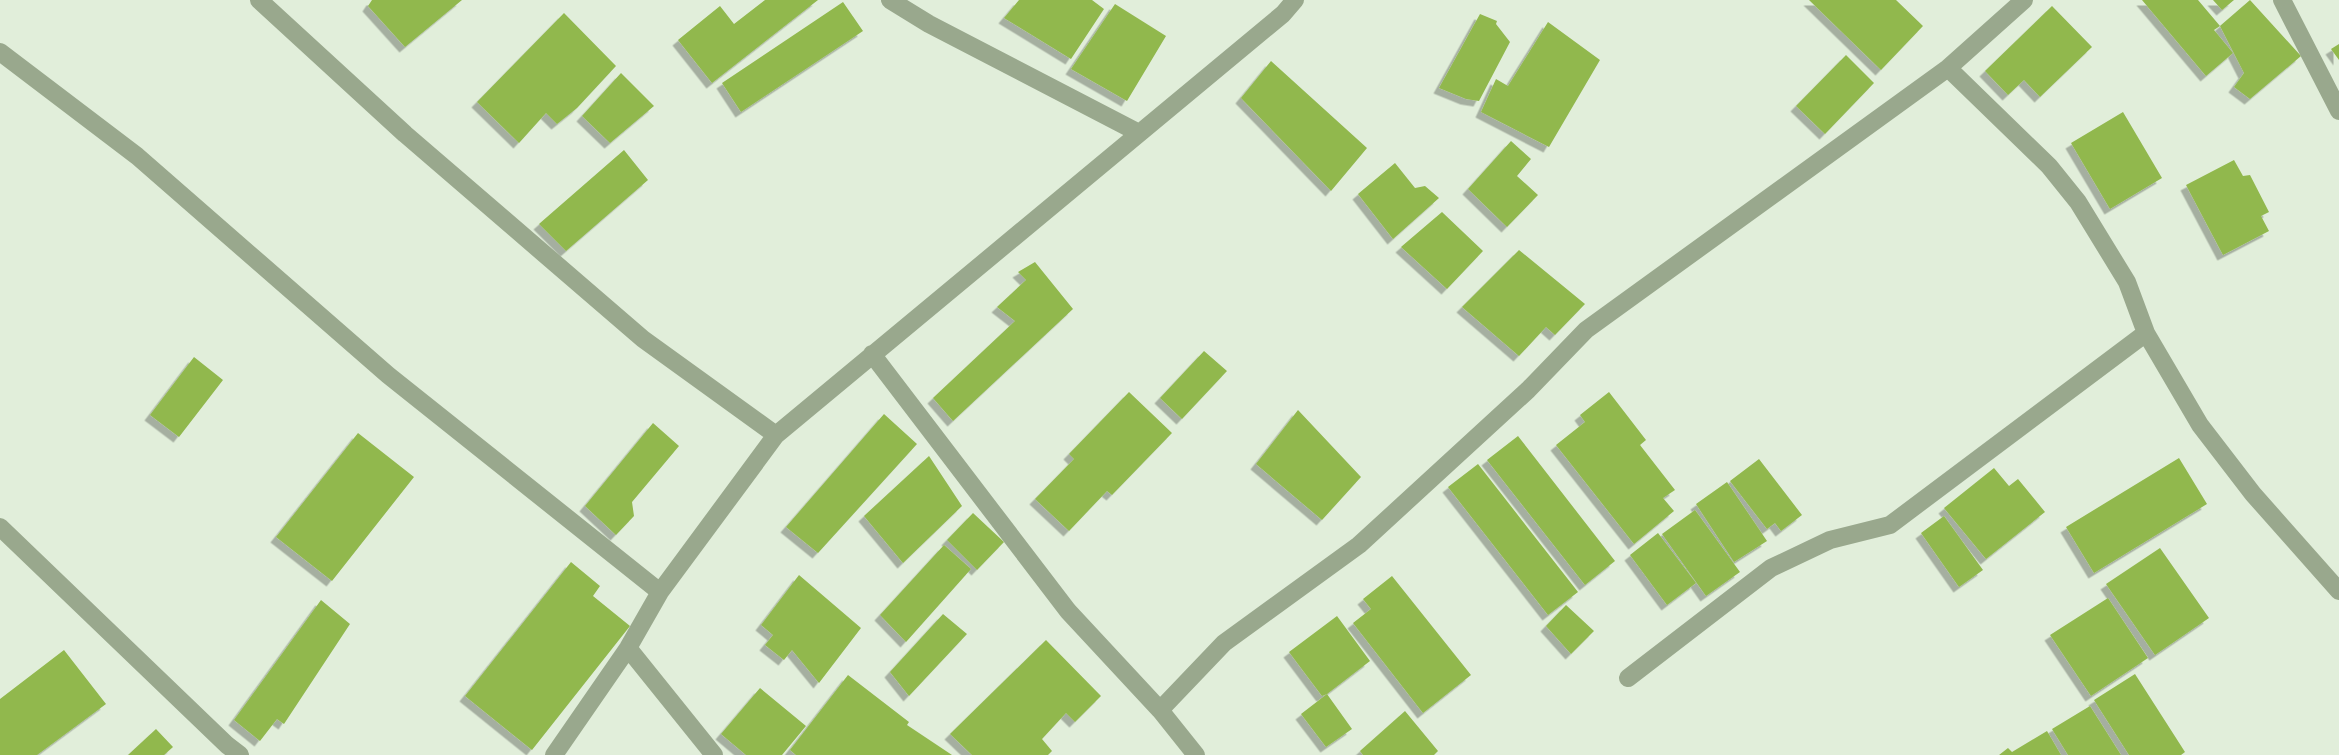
<svg xmlns="http://www.w3.org/2000/svg" width="2339" height="755" font-family="Manrope,sans-serif">
  <defs>
    <filter id="shadow"><feDropShadow dx="-5.5" dy="5.5" stdDeviation="0" flood-color="#0004"/></filter>
  </defs>
  <rect width="100%" height="100%" fill="#e1eeda"/>
  <!-- building -->
  <path fill="#91b84e" filter="url(#shadow)" d="M 372,0 L 462,0 L 405,47 L 368,6 Z
    M 765,0 L 818,0 L 712,83 L 678,40 L 720,6 L 734,24 Z
    M 1019,0 L 1092,0 L 1104,9 L 1071,59 L 1004,18 Z
    M 1809,0 L 1896,0 L 1923,26 L 1881,70 Z
    M 2142,0 L 2198,0 L 2220,26 L 2214,30 L 2233,53 L 2206,76 Z
    M 2213,0 L 2234,0 L 2222,10 Z
    M 2250,0 L 2301,56 L 2250,99 L 2234,87 L 2244,73 L 2220,26 Z
    M 843,2 L 863,31 L 741,112 L 722,83 Z
    M 1115,4 L 1166,36 L 1127,101 L 1071,69 Z
    M 2052,6 L 2092,47 L 2040,97 L 2024,80 L 2008,95 L 1985,71 Z
    M 564,13 L 616,66 L 577,108 L 557,124 L 546,113 L 519,143 L 477,102 Z
    M 1480,14 L 1497,21 L 1496,24 L 1510,42 L 1479,101 L 1466,99 L 1439,88 Z
    M 1548,22 L 1600,60 L 1549,147 L 1481,112 L 1496,79 L 1508,86 Z
    M 2339,44 L 2339,60 L 2331,49 Z
    M 1846,55 L 1874,83 L 1825,134 L 1796,106 Z
    M 1271,61 L 1367,148 L 1331,191 L 1241,98 Z
    M 621,73 L 654,106 L 610,143 L 582,116 Z
    M 2123,112 L 2162,178 L 2110,209 L 2071,143 Z
    M 1511,141 L 1531,159 L 1517,176 L 1538,195 L 1507,227 L 1468,189 Z
    M 624,150 L 648,180 L 566,251 L 539,224 Z
    M 2234,160 L 2243,176 L 2250,175 L 2269,212 L 2261,216 L 2269,231 L 2223,255 L 2186,185 Z
    M 1395,163 L 1415,188 L 1425,186 L 1439,198 L 1393,239 L 1358,194 Z
    M 1442,212 L 1483,251 L 1447,289 L 1401,247 Z
    M 1519,250 L 1585,304 L 1555,335 L 1546,327 L 1519,356 L 1462,307 Z
    M 1035,262 L 1073,309 L 953,421 L 933,398 L 1015,321 L 997,307 L 1026,280 L 1018,272 Z
    M 1204,351 L 1227,371 L 1182,419 L 1160,398 Z
    M 194,357 L 223,380 L 179,437 L 150,415 Z
    M 1129,392 L 1172,433 L 1112,495 L 1107,491 L 1069,531 L 1035,499 L 1074,459 L 1069,454 Z
    M 1609,392 L 1646,440 L 1640,445 L 1675,490 L 1663,498 L 1674,511 L 1634,544 L 1556,445 L 1585,422 L 1580,415 Z
    M 1298,410 L 1361,477 L 1322,520 L 1256,464 Z
    M 884,414 L 917,444 L 818,553 L 786,527 Z
    M 653,423 L 679,446 L 632,502 L 634,516 L 616,535 L 585,506 Z
    M 358,433 L 414,477 L 332,581 L 276,537 Z
    M 1518,436 L 1615,561 L 1585,585 L 1487,460 Z
    M 929,456 L 962,506 L 903,563 L 864,516 Z
    M 2179,458 L 2207,504 L 2094,573 L 2066,527 Z
    M 1759,459 L 1802,515 L 1781,531 L 1775,523 L 1767,529 L 1730,481 Z
    M 1478,464 L 1578,592 L 1548,615 L 1448,487 Z
    M 1994,468 L 2009,486 L 2018,479 L 2045,512 L 1986,559 L 1944,508 Z
    M 1727,482 L 1767,541 L 1734,562 L 1696,504 Z
    M 1695,510 L 1740,572 L 1706,596 L 1662,534 Z
    M 973,513 L 1004,542 L 977,570 L 947,540 Z
    M 1944,516 L 1983,570 L 1959,587 L 1921,533 Z
    M 1658,533 L 1696,583 L 1667,605 L 1630,555 Z
    M 944,545 L 971,569 L 906,642 L 880,615 Z
    M 2160,548 L 2209,618 L 2155,655 L 2106,584 Z
    M 571,562 L 600,586 L 593,596 L 630,626 L 532,750 L 465,696 Z
    M 799,575 L 861,628 L 819,683 L 792,650 L 784,660 L 765,645 L 773,635 L 761,625 Z
    M 1392,576 L 1471,675 L 1423,713 L 1353,623 L 1371,609 L 1363,599 Z
    M 2108,598 L 2148,658 L 2091,696 L 2050,635 Z
    M 321,600 L 350,624 L 284,724 L 277,719 L 260,741 L 234,720 Z
    M 1566,605 L 1594,631 L 1571,654 L 1546,626 Z
    M 943,614 L 967,634 L 909,696 L 890,672 Z
    M 1337,616 L 1370,661 L 1327,694 L 1352,729 L 1326,747 L 1301,714 L 1327,694 L 1322,696 L 1289,652 Z
    M 1046,640 L 1101,696 L 1075,722 L 1066,713 L 1042,739 L 1052,751 L 1048,755 L 972,755 L 950,734 Z
    M 64,650 L 106,704 L 37,755 L 0,755 L 0,699 Z
    M 2135,674 L 2185,752 L 2181,755 L 2129,755 L 2094,700 Z
    M 848,675 L 909,722 L 907,725 L 952,755 L 796,755 L 790,750 Z
    M 760,688 L 806,726 L 782,755 L 746,755 L 721,734 Z
    M 2090,706 L 2121,755 L 2068,755 L 2052,729 Z
    M 1405,711 L 1438,751 L 1434,755 L 1363,755 L 1360,751 Z
    M 156,729 L 173,747 L 164,755 L 128,755 Z
    M 2047,731 L 2061,755 L 1999,755 L 2008,748 L 2012,752 Z"/>
  <g fill="none" stroke-linecap="round" stroke-linejoin="round">
    <!-- minor -->
    <path stroke="#99a88d" stroke-width="18" d="M 259,0 L 405,134 L 643,339 L 776,435
      M 890,0 L 929,24 L 1139,133
      M 2282,0 L 2339,111
      M 0,52 L 137,156 L 388,375 L 660,592
      M 1948,68 L 2049,166 L 2078,202 L 2127,282 L 2146,333 L 2200,425 L 2253,494 L 2339,591
      M 872,354 L 1068,611 L 1160,710 L 1196,755
      M 0,527 L 227,745 L 240,755
      M 628,648 L 714,755
      M 1628,678 L 1771,568 L 1830,540 L 1890,525 L 2146,333
      M 1160,710 L 1224,643 L 1359,545 L 1528,390 L 1586,330 L 1948,68 L 2024,0
      M 554,755 L 628,648 L 660,592 L 776,435 L 1283,14 L 1295,0"/>
  </g>
</svg>
